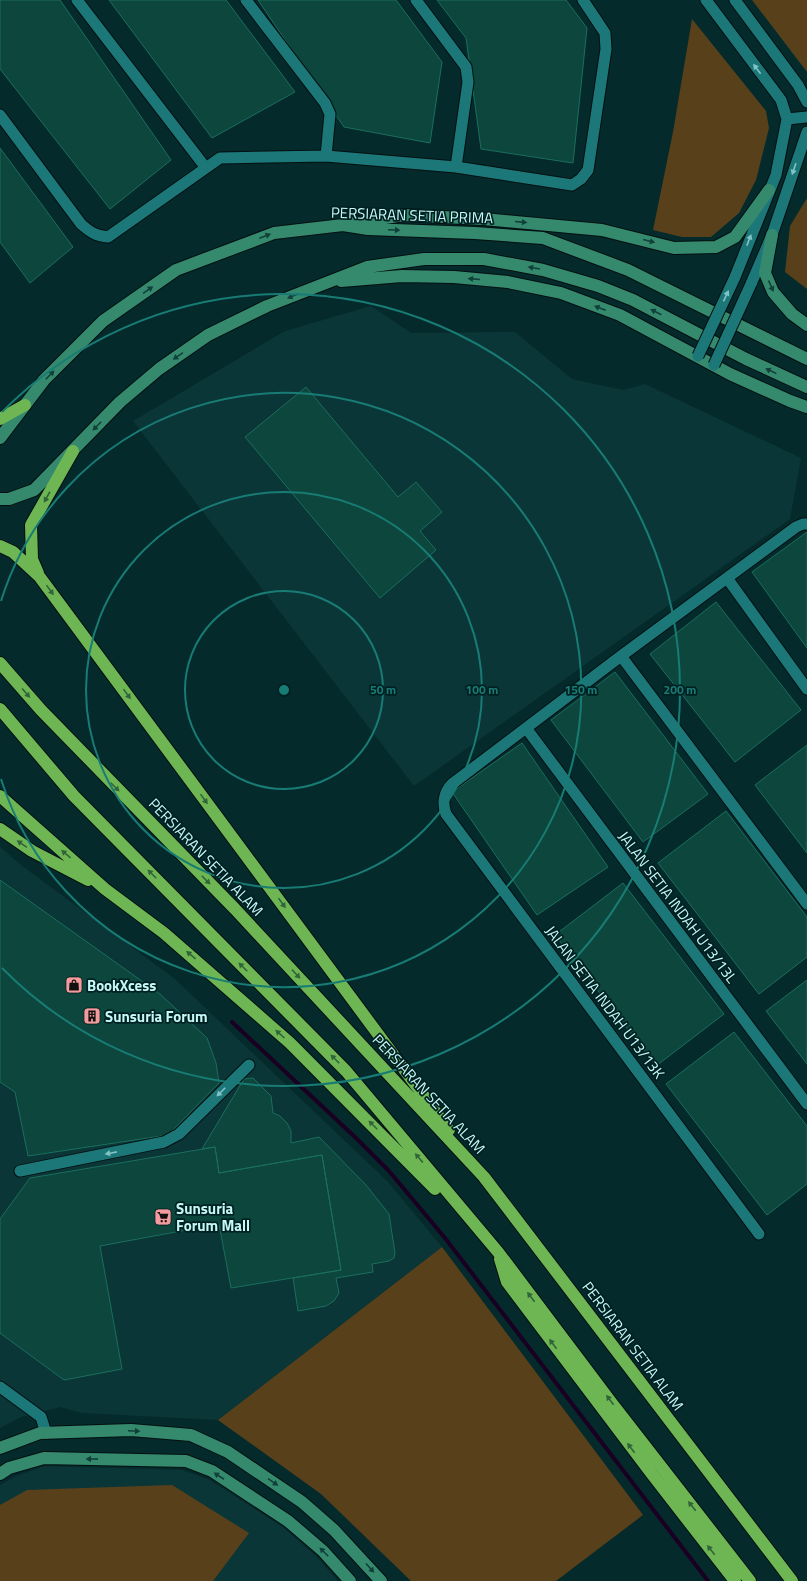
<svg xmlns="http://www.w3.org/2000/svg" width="807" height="1581" font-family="'Titillium Web',sans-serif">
  <rect width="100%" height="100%" fill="#052a2b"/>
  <!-- built -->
  <path fill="#0b3637" d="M 371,306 L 411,333 L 515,332 L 572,379 L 623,390 L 645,384 L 801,458 L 790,519 L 414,786 L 133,421 L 285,331 Z
    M 0,847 L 21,865 L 175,979 L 388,1182 L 442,1247 L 218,1420 L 82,1413 L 61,1407 L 21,1417 L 0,1428 Z
    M 44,1466 L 182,1470 L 210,1480 L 284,1528 L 316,1556 L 338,1581 L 0,1581 L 0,1485 L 16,1476 Z"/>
  <!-- green -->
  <path fill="#58411a" d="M 752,0 L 807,0 L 807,73 L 807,72 Z
    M 692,19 L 766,111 L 769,128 L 756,180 L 739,213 L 711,237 L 682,237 L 653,230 L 673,132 Z
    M 807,198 L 807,289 L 785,272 L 790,226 Z
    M 442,1247 L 643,1515 L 556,1581 L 411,1581 L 321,1494 L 218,1420 Z
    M 172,1485 L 249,1533 L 213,1581 L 0,1581 L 0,1505 L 27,1490 Z"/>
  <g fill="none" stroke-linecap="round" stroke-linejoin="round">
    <!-- stream -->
    <path stroke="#190022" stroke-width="4" d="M 232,1022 L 357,1139 L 389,1171 L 445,1238 L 708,1581"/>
  </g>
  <!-- building -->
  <path fill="#0c463c" stroke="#1b6e5f" d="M 0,0 L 60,0 L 171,160 L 110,209 L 0,69 Z
    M 109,0 L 226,0 L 295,92 L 212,138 Z
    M 258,0 L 396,0 L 442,62 L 430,143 L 344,127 Z
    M 437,0 L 566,0 L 587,28 L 573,163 L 481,149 L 466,38 Z
    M 0,148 L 73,247 L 30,283 L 0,242 Z
    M 306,387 L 398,497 L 416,482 L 442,512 L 420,531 L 436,550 L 380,598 L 245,437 Z
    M 807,532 L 807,648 L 752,572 Z
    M 716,602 L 801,710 L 735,762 L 650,654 Z
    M 615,672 L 708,794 L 643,842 L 551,720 Z
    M 522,743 L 608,867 L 537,915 L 452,792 Z
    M 807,745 L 807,853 L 755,785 Z
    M 726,811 L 807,917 L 807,957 L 759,994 L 658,863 Z
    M 0,880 L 160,994 L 207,1038 L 216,1063 L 219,1083 L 168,1135 L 28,1156 L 15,1092 L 0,1082 Z
    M 623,883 L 724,1014 L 656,1066 L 555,935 Z
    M 807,980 L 807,1064 L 766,1011 Z
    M 734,1032 L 807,1126 L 807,1184 L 767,1215 L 666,1084 Z
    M 253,1078 L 271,1096 L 273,1113 L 280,1116 L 287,1123 L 291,1131 L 291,1143 L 319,1137 L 366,1185 L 389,1214 L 395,1253 L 394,1258 L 389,1261 L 372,1264 L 373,1272 L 336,1278 L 339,1293 L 334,1301 L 326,1306 L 298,1311 L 293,1278 L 341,1270 L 322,1155 L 219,1173 L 215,1147 L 202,1149 L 244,1079 Z
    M 215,1147 L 219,1173 L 322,1155 L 341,1270 L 231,1288 L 219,1224 L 100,1246 L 122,1369 L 64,1380 L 0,1333 L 0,1219 L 30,1178 Z"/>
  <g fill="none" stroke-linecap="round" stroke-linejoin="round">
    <!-- street casing -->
    <g stroke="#041011" stroke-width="13">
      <path id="street" d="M 77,0 L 206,168
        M 246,0 L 325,103 L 330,114 L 326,156
        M 416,0 L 466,67 L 468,82 L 456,167
        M 706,0 L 781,100 L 787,119 L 776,175 L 735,277
        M 735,0 L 798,85 L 807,102
        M 0,115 L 81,224 C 90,232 96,236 108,237 L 220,158 L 326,156 L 456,167 L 572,185 L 581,179 L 588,170 L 606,49 L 605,33 L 583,0
        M 787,119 L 807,117
        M 751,284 L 772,235 L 807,132
        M 727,578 L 807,689
        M 621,656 L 807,904
        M 526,728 L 807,1104
        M 20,1171 L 164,1142 L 179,1134 L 249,1065
        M 759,1234 L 446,814 C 442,803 444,792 452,784 L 621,656 L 796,527 L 803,524 L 807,524
        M 0,1387 L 41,1417 L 46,1433"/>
    </g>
    <!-- secondary casing -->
    <g stroke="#041011" stroke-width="14">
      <path id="secondary" d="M 354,223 L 404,215 L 484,219 L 602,230 L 674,248 L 716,247 L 735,237 L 769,190
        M 772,235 L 765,273 L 773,292 L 792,314 L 807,325
        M 341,281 L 402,276 L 454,277 L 508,282 L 561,293 L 620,315 L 730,374 L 790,401 L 807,407
        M 0,438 L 44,380 L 103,321 L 176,270 L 274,233 L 343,225 L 368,229 L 475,233 L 543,238 L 628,270 L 807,359
        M 0,499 L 9,499 L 34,490 L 120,402 L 159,369 L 208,335 L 267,306 L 367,267 L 424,259 L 484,259 L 543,270 L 598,286 L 633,300 L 746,359 L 807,387
        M 0,1448 L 40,1433 L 131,1430 L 191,1435 L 228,1452 L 302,1502 L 334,1530 L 381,1581
        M 0,1474 L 9,1468 L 44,1458 L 186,1461 L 212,1471 L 288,1521 L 323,1551 L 350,1581"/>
    </g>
    <!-- highway casing -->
    <g stroke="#041011" stroke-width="14">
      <path id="highway" d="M 0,419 L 25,405
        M 0,546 L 13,552 L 39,576 L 449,1130
        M 38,573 L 32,559 L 31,525 L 73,451
        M 0,663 L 41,710 L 235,909 L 484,1177 L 792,1581
        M 0,709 L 74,796 L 346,1071 L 498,1252 L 611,1402 L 750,1581
        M 0,796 L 105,889 L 164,933 L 290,1043 L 435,1189
        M 0,829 L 32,851 L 88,880
        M 500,1259 L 507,1282 L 651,1473 L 735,1581"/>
    </g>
    <!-- street -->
    <use href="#street" stroke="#1c7779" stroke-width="11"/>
    <!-- secondary -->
    <use href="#secondary" stroke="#358a6e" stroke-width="12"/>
    <!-- highway -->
    <use href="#highway" stroke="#6eb653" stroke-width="12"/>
    <!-- street-bridge casing -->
    <g stroke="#041011" stroke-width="13" stroke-linecap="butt">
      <path id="street-bridge" d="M 698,356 L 735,277
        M 714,365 L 751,284"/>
    </g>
    <!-- street-bridge -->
    <use href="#street-bridge" stroke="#1c7779" stroke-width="11"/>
  </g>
  <!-- one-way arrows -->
  <defs><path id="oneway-solid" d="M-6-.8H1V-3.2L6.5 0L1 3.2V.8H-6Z"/></defs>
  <g fill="#82c4c5">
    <use href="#oneway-solid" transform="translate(757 69) rotate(-127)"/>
    <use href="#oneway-solid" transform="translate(794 169) rotate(109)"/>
    <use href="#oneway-solid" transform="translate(749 240) rotate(-69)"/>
    <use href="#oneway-solid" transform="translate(726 296) rotate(-65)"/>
    <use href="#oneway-solid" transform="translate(221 1092) rotate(135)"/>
    <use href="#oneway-solid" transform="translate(111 1153) rotate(169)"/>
  </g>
  <g fill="#104039">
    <use href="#oneway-solid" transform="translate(521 222) rotate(5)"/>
    <use href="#oneway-solid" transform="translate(394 230) rotate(2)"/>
    <use href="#oneway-solid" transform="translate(265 236) rotate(-21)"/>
    <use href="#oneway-solid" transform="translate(649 241) rotate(14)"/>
    <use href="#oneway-solid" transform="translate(534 268) rotate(-170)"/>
    <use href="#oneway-solid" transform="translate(474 279) rotate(-175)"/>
    <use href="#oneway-solid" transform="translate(771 286) rotate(66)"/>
    <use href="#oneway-solid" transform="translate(148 290) rotate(-35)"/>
    <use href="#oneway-solid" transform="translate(293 296) rotate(158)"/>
    <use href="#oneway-solid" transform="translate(600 308) rotate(-159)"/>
    <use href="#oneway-solid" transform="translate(656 312) rotate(-153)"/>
    <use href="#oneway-solid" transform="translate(178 356) rotate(145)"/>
    <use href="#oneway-solid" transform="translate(771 371) rotate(-154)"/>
    <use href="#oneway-solid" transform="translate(50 375) rotate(-45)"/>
    <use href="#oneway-solid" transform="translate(97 426) rotate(134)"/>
    <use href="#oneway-solid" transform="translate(134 1431) rotate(2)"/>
    <use href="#oneway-solid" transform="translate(92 1459) rotate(-179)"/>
    <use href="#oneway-solid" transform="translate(219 1476) rotate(-147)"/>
    <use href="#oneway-solid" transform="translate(273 1482) rotate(34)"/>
    <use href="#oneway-solid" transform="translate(324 1552) rotate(-135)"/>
    <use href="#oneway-solid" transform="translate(370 1568) rotate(48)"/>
  </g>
  <g fill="#316438">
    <use href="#oneway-solid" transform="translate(47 497) rotate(119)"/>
    <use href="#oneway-solid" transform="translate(50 590) rotate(54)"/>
    <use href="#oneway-solid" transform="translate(26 693) rotate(49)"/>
    <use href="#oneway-solid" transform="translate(127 694) rotate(54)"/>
    <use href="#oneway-solid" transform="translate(115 787) rotate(45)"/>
    <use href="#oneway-solid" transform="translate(204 799) rotate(54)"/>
    <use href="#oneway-solid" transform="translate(22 844) rotate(-145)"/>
    <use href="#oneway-solid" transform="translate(66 854) rotate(-139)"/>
    <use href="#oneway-solid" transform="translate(152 874) rotate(-135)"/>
    <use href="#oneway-solid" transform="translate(206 880) rotate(45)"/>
    <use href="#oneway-solid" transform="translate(282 903) rotate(54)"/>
    <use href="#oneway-solid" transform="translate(191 955) rotate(-140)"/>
    <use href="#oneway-solid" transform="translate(243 967) rotate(-135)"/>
    <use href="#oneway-solid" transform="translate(296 974) rotate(47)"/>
    <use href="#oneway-solid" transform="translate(280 1034) rotate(-138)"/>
    <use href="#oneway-solid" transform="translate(335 1059) rotate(-135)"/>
    <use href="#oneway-solid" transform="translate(373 1125) rotate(-135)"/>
    <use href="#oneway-solid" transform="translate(419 1158) rotate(-130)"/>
    <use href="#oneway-solid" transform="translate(531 1297) rotate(-127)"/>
    <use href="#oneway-solid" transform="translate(553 1344) rotate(-127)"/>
    <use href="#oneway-solid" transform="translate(610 1400) rotate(-127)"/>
    <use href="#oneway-solid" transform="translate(631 1448) rotate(-127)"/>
    <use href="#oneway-solid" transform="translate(692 1506) rotate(-128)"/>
    <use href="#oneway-solid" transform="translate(711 1550) rotate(-128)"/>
  </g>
  <!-- distance rings -->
  <g fill="none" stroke="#187c75" stroke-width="2">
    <circle cx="284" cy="690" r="99"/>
    <circle cx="284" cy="690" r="198"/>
    <path d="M1 601A297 297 0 1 1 1 779"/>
    <path d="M2 412A396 396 0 1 1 2 968"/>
  </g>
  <!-- icons -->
  <defs>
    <g id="shop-square" transform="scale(0.9)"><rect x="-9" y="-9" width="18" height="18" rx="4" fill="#f59b9e" stroke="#002122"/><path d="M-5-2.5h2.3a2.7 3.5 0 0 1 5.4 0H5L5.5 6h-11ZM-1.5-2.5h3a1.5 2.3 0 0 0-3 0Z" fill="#111"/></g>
    <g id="building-square" transform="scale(0.9)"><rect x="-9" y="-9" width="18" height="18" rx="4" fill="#f59b9e" stroke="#002122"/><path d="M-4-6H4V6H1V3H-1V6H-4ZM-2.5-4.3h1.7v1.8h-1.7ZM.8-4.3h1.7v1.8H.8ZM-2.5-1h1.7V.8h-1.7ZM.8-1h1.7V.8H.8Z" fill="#111"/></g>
    <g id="supermarket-square" transform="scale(0.9)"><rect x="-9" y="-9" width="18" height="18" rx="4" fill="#f59b9e" stroke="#002122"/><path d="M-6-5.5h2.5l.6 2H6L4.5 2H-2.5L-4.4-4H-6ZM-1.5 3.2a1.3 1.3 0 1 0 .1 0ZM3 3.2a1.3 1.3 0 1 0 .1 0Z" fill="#111"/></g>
  </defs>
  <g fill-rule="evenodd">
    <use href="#shop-square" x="74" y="985"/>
    <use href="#building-square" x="92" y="1016"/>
    <use href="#supermarket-square" x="163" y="1217"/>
  </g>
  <g text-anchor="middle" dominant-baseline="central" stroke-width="3.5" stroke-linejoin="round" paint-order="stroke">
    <!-- street labels -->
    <g font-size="15" fill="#c6f8f8" stroke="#002122">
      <text transform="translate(412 215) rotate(2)">PERSIARAN SETIA PRIMA</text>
      <text transform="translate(206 857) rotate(46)">PERSIARAN SETIA ALAM</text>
      <text transform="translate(678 907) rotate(53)">JALAN SETIA INDAH U13/13L</text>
      <text transform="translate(605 1002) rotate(53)">JALAN SETIA INDAH U13/13K</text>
      <text transform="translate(429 1094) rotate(47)">PERSIARAN SETIA ALAM</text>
      <text transform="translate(633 1346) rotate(53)">PERSIARAN SETIA ALAM</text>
    </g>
    <!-- poi labels -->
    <g font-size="15" font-weight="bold" fill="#c6f8f8" stroke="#002122" text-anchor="start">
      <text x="87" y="985">BookXcess</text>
      <text x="105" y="1016">Sunsuria Forum</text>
      <text x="176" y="1208">Sunsuria<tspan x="176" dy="17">Forum Mall</tspan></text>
    </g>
  </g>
  <circle cx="284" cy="690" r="6" fill="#187c75" stroke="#002122" stroke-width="2"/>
  <g font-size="12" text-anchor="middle" font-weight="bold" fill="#187c75" stroke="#002122" stroke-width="3.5" stroke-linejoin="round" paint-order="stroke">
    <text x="383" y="694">50 m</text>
    <text x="482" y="694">100 m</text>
    <text x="581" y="694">150 m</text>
    <text x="680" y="694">200 m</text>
  </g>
</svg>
